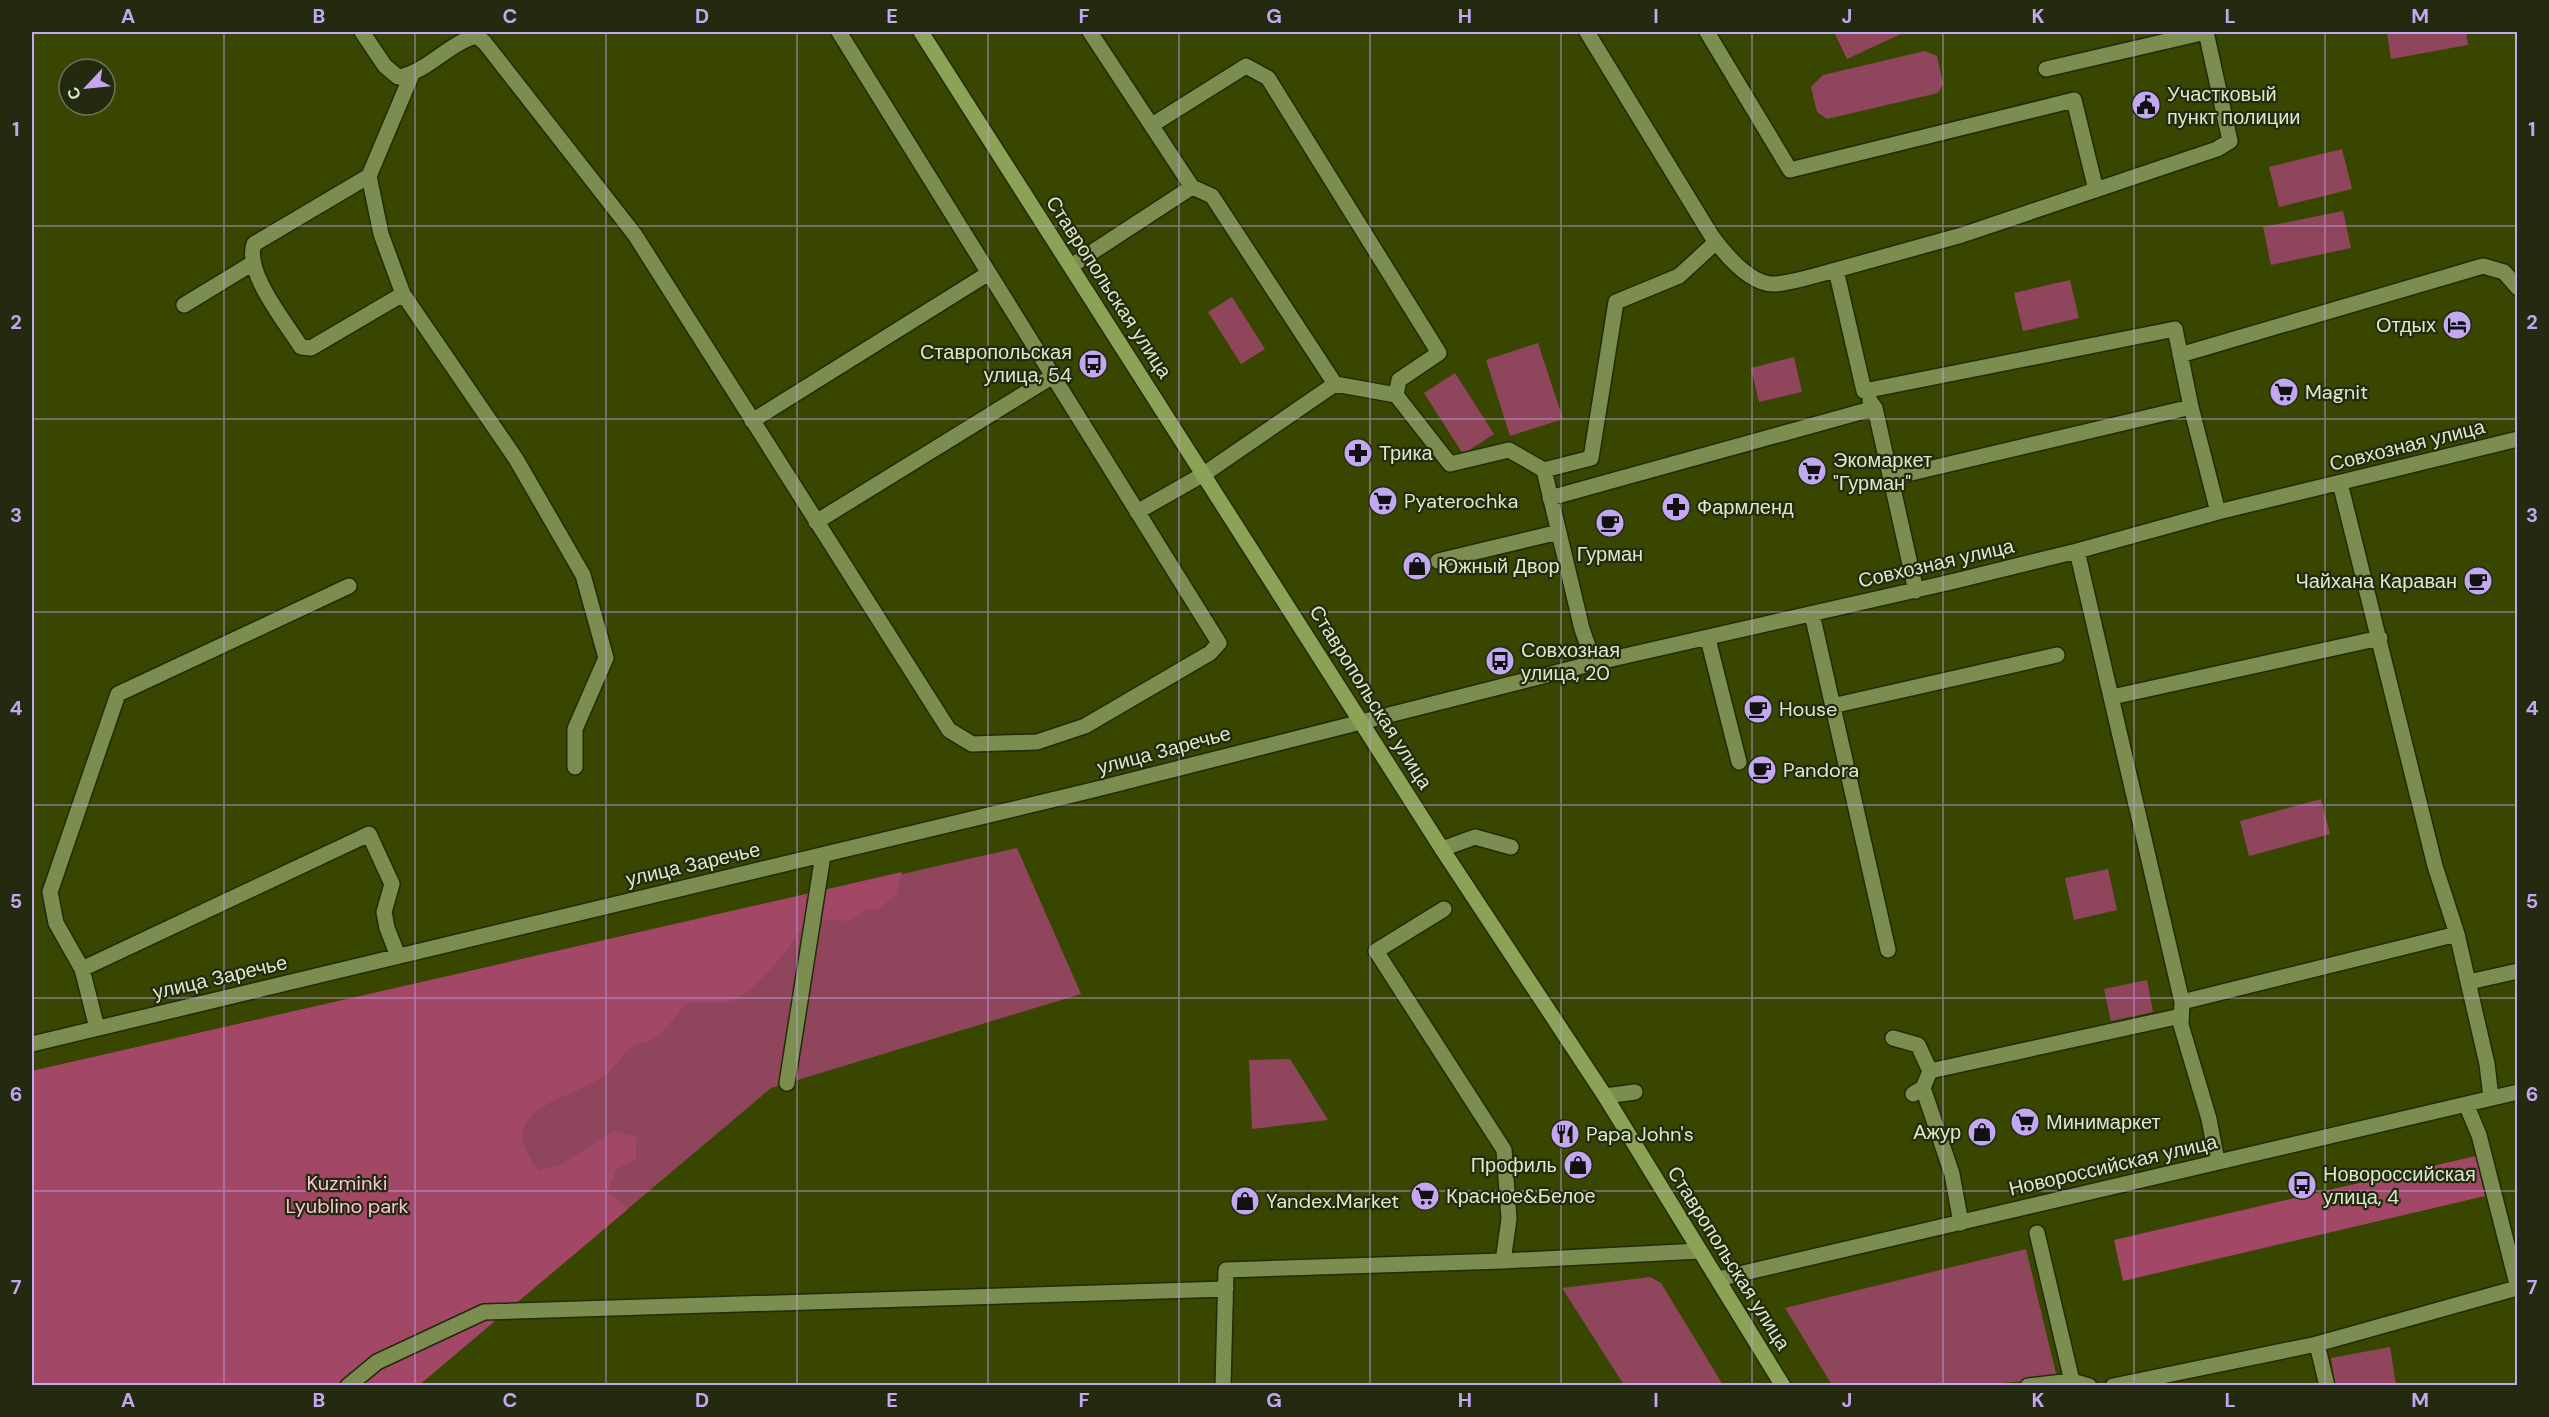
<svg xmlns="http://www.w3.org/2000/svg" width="2549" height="1417" font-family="'DM Sans',sans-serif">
  <rect width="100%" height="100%" fill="#384600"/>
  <!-- green -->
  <path fill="#8f465d" d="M 1834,32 L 1905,32 L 1847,59 Z
    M 2387,32 L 2466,32 L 2468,45 L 2391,59 Z
    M 1925,51 L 1937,56 L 1943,84 L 1938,93 L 1827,119 L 1817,112 L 1811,87 L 1823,75 Z
    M 2342,149 L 2352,189 L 2279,207 L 2269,167 Z
    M 2343,211 L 2351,248 L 2271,265 L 2263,227 Z
    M 2070,280 L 2079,318 L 2023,331 L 2014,293 Z
    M 1232,297 L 1265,349 L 1241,364 L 1208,312 Z
    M 1538,343 L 1563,419 L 1510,436 L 1486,360 Z
    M 1794,357 L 1802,392 L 1759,402 L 1751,368 Z
    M 1455,373 L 1494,434 L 1463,454 L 1424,393 Z
    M 2321,799 L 2330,834 L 2249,856 L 2240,821 Z
    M 1017,848 L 1081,994 L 771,1088 L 419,1385 L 32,1385 L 32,1071 Z
    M 2108,869 L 2117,910 L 2074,920 L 2065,878 Z
    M 2147,980 L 2153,1012 L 2111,1021 L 2104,989 Z
    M 1290,1059 L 1328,1120 L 1252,1129 L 1249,1060 Z
    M 2026,1249 L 2057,1378 L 1970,1386 L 1832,1385 L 1785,1308 Z
    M 1650,1277 L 1661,1283 L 1723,1385 L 1624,1385 L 1562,1288 Z
    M 2390,1347 L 2396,1385 L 2335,1385 L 2331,1358 Z"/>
  <!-- forest -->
  <path fill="#a24765" d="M 902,872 L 896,894 L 879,909 L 868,909 L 848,921 L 826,920 L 803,925 C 790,949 757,989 732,1001 C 728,1003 695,1002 686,1003 C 676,1014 667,1030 655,1038 C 649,1043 640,1042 634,1046 C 622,1053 615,1070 601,1078 C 563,1101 490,1112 539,1171 L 560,1165 L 614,1131 L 636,1137 L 636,1159 L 616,1170 L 608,1192 L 628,1209 L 419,1385 L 32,1385 L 32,1071 Z
    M 2476,1156 L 2485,1196 L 2123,1281 L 2114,1240 Z"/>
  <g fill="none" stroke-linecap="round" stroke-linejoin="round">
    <!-- minor casing -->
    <g stroke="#222a09" stroke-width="18">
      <path id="minor" d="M 362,32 L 385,66 L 398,77 C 428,72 448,43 477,36 L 485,43 L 635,235 L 949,730 L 972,744 L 1037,742 L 1085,726 L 1210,653 L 1219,643 L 839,32
        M 1587,32 L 1711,235 C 1724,253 1751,286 1776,284 C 1796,282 1816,275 1836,270
        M 1707,32 L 1790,170 L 2074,100 L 2096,190
        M 412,74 L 369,176 L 381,234 L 403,294 L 516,459 L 583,575 L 606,658 L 575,729 L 575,767
        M 1152,125 L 1246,66 L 1268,78 L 1439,353 L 1399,380 L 1396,395
        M 369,176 L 254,244 C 244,272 286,323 301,347 L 311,348 L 403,294
        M 1192,187 L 1212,196 L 1335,384
        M 1071,266 L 1192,187 L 1090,32
        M 184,305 L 253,263
        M 2180,355 L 2483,266 L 2504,272 L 2518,288
        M 1870,401 L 1875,408 L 1916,591
        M 2191,407 L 2218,512
        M 752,421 L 989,273
        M 1890,478 L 2191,407 L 2175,329 L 1864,391 L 1836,270 L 1962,235 L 2217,149 L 2230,141 L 2206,32 L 2046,69
        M 2340,483 L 2435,866 L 2457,934 L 2487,1064 L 2491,1098
        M 1550,498 L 1875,408
        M 1137,512 L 1204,474 L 1335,384 L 1396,395 L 1450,464 L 1509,450 L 1544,470
        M 816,522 L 1053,376
        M 2077,551 L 2182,1002 L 2181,1025 L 2209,1119 L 2217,1161
        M 1438,561 L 1559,532
        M 349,586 L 118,694 L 50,892 L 56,923 L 82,969 L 369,834 L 392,884 L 384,912 L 387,928 L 398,956
        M 1812,614 L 1888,950
        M 1708,639 L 1739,762
        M 1594,663 L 1582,629 L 1544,470 L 1591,458 L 1616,302 L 1679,276 L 1716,242
        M 2112,697 L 2380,638
        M 1832,706 L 2057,655
        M 1442,849 L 1475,837 L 1511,847
        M 1444,909 L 1376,951 L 1504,1150 L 1509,1219 L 1503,1261
        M 82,969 L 97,1028
        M 2469,982 L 2518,971
        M 2182,1002 L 2457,934
        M 1893,1038 L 1918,1045 L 1930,1071 L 1923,1088 L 1913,1094
        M 32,1044 L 1093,790 L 1594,663 L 1951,582 L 2077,551 L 2218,512 L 2518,439
        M 1930,1071 L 2181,1016
        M 787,1083 L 823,855
        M 1923,1088 L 1952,1174 L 1961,1223
        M 1605,1096 L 1635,1092
        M 2466,1104 L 2479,1135 L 2518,1288
        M 2037,1233 L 2072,1381
        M 1718,1279 L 2518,1092
        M 2317,1344 L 2327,1386
        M 348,1386 L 377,1362 L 484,1312 L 1226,1289
        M 1223,1386 L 1226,1270 L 1503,1261 L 1700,1251
        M 2028,1386 L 2072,1381 L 2089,1386
        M 2113,1386 L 2317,1344 L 2517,1288"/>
    </g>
    <!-- major casing -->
    <g stroke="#222a09" stroke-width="18">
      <path id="major" d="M 921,32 L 1442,849 L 1605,1096 L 1783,1386"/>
    </g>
    <!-- minor -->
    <use href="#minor" stroke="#7c8e4f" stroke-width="15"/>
    <!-- major -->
    <use href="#major" stroke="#8ca256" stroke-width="15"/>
  </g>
  <!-- grid -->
  <path fill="none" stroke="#c4a7f1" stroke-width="1.5" stroke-opacity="0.55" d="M 224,32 L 224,1386M 415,32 L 415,1386M 606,32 L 606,1386M 797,32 L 797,1386M 988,32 L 988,1386M 1179,32 L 1179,1386M 1370,32 L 1370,1386M 1561,32 L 1561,1386M 1752,32 L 1752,1386M 1943,32 L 1943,1386M 2134,32 L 2134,1386M 2325,32 L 2325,1386M 32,226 L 2518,226M 32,419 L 2518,419M 32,612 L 2518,612M 32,805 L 2518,805M 32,998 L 2518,998M 32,1191 L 2518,1191"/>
  <!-- icons -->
  <defs>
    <g id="civic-disc" transform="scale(1.5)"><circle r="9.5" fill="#c4a7f1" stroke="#232a10"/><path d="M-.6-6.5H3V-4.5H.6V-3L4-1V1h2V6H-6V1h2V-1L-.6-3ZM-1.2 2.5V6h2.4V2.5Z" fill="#111"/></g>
    <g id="hotel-disc" transform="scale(1.5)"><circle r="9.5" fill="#c4a7f1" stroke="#232a10"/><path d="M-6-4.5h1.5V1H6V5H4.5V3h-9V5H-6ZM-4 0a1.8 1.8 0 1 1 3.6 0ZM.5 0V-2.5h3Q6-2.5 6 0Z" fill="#111"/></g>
    <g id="bus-disc" transform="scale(1.5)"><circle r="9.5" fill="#c4a7f1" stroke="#232a10"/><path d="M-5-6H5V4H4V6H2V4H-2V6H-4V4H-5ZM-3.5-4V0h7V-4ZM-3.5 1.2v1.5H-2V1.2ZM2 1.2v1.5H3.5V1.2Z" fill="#111"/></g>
    <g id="supermarket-disc" transform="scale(1.5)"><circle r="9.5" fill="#c4a7f1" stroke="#232a10"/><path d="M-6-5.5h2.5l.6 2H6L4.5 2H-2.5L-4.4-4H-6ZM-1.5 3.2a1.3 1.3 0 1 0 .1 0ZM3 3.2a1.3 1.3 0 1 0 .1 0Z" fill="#111"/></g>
    <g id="pharmacy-disc" transform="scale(1.5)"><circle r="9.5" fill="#c4a7f1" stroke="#232a10"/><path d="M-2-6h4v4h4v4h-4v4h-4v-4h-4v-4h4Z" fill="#111"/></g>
    <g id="cafe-disc" transform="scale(1.5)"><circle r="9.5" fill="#c4a7f1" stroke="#232a10"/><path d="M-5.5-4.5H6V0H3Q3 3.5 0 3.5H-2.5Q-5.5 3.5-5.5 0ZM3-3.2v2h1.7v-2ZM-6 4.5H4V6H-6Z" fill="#111"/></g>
    <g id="shop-disc" transform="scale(1.5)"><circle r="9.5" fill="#c4a7f1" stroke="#232a10"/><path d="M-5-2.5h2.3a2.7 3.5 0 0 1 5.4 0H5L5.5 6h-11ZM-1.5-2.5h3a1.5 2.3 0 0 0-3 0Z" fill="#111"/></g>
    <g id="restaurant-disc" transform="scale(1.5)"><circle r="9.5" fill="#c4a7f1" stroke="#232a10"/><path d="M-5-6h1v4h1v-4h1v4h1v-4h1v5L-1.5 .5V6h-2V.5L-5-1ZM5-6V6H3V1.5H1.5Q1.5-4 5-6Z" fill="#111"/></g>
  </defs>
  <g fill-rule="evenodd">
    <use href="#civic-disc" x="2146" y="105"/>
    <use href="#hotel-disc" x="2457" y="325"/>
    <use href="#bus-disc" x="1093" y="364"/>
    <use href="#supermarket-disc" x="2284" y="392"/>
    <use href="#pharmacy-disc" x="1358" y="453"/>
    <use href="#supermarket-disc" x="1812" y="471"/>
    <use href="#supermarket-disc" x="1383" y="501"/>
    <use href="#pharmacy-disc" x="1676" y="507"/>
    <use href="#cafe-disc" x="1610" y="523"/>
    <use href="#shop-disc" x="1417" y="566"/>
    <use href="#cafe-disc" x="2478" y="581"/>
    <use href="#bus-disc" x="1500" y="661"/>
    <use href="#cafe-disc" x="1758" y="709"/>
    <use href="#cafe-disc" x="1762" y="770"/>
    <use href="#supermarket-disc" x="2025" y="1122"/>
    <use href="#shop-disc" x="1982" y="1132"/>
    <use href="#restaurant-disc" x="1565" y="1134"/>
    <use href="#shop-disc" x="1578" y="1165"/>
    <use href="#bus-disc" x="2302" y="1185"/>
    <use href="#supermarket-disc" x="1425" y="1196"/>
    <use href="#shop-disc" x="1245" y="1201"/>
  </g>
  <g text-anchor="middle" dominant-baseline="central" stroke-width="4.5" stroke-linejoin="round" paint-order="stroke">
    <!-- poi labels -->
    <g font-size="20" fill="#dde8c7" stroke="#232a10" text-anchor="start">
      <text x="2167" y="94">Участковый<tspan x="2167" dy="23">пункт полиции</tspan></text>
      <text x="2436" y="325" text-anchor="end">Отдых</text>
      <text x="1072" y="352" text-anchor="end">Ставропольская<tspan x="1072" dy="23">улица, 54</tspan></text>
      <text x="2305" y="392">Magnit</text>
      <text x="1379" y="453">Трика</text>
      <text x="1833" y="460">Экомаркет<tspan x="1833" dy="23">"Гурман"</tspan></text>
      <text x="1404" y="501">Pyaterochka</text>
      <text x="1697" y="507">Фармленд</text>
      <text x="1610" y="554" text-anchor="middle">Гурман</text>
      <text x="1438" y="566">Южный Двор</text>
      <text x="2457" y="581" text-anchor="end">Чайхана Караван</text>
      <text x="1521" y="650">Совхозная<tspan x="1521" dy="23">улица, 20</tspan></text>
      <text x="1779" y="709">House</text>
      <text x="1783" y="770">Pandora</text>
      <text x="2046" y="1122">Минимаркет</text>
      <text x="1961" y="1132" text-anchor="end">Ажур</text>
      <text x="1586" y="1134">Papa John's</text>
      <text x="1557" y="1165" text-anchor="end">Профиль</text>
      <text x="2323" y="1174">Новороссийская<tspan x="2323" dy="23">улица, 4</tspan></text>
      <text x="1446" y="1196">Красное&amp;Белое</text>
      <text x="1266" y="1201">Yandex.Market</text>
    </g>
    <!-- street labels -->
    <g font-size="20" fill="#dde8c7" stroke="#232a10">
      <text transform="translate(1109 287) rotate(57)">Ставропольская улица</text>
      <text transform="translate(2407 445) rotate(-14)">Совхозная улица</text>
      <text transform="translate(1936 563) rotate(-13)">Совхозная улица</text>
      <text transform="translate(1371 697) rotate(58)">Ставропольская улица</text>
      <text transform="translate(1164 750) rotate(-15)">улица Заречье</text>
      <text transform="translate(693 864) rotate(-13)">улица Заречье</text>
      <text transform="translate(220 977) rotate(-13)">улица Заречье</text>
      <text transform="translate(2113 1165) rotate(-13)">Новороссийская улица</text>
      <text transform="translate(1729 1258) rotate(58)">Ставропольская улица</text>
    </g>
    <!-- park labels -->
    <g font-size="20" fill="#f9c5d2" stroke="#232a10">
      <text x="347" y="1183">Kuzminki<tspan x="347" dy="23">Lyublino park</tspan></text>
    </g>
  </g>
  <!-- border -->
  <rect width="2549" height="1417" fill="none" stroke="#232a10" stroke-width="66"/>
  <!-- north arrow -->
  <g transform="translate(87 87) rotate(244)"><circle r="28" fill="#232a10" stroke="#6d7659" stroke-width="1.5"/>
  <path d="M0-4.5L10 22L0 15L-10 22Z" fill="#c4a7f1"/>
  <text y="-9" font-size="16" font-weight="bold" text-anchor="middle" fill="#dde8c7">С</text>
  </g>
  <rect x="33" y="33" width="2483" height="1351" fill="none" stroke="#c4a7f1" stroke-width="2"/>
  <g font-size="20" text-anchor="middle" font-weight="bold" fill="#c4a7f1">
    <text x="128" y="23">A</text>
    <text x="319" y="23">B</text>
    <text x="510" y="23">C</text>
    <text x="702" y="23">D</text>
    <text x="892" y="23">E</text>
    <text x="1084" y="23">F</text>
    <text x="1274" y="23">G</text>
    <text x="1465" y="23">H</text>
    <text x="1656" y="23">I</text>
    <text x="1847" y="23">J</text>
    <text x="2038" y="23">K</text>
    <text x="2230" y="23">L</text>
    <text x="2420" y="23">M</text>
    <text x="16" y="136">1</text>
    <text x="2532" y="136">1</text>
    <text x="16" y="329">2</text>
    <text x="2532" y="329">2</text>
    <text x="16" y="522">3</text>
    <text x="2532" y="522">3</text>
    <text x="16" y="715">4</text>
    <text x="2532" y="715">4</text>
    <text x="16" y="908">5</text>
    <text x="2532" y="908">5</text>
    <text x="16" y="1101">6</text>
    <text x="2532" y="1101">6</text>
    <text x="16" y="1294">7</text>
    <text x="2532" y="1294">7</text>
    <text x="128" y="1407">A</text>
    <text x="319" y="1407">B</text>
    <text x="510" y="1407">C</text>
    <text x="702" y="1407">D</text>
    <text x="892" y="1407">E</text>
    <text x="1084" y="1407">F</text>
    <text x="1274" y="1407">G</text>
    <text x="1465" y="1407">H</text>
    <text x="1656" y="1407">I</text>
    <text x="1847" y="1407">J</text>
    <text x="2038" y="1407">K</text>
    <text x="2230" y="1407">L</text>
    <text x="2420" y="1407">M</text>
  </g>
</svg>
